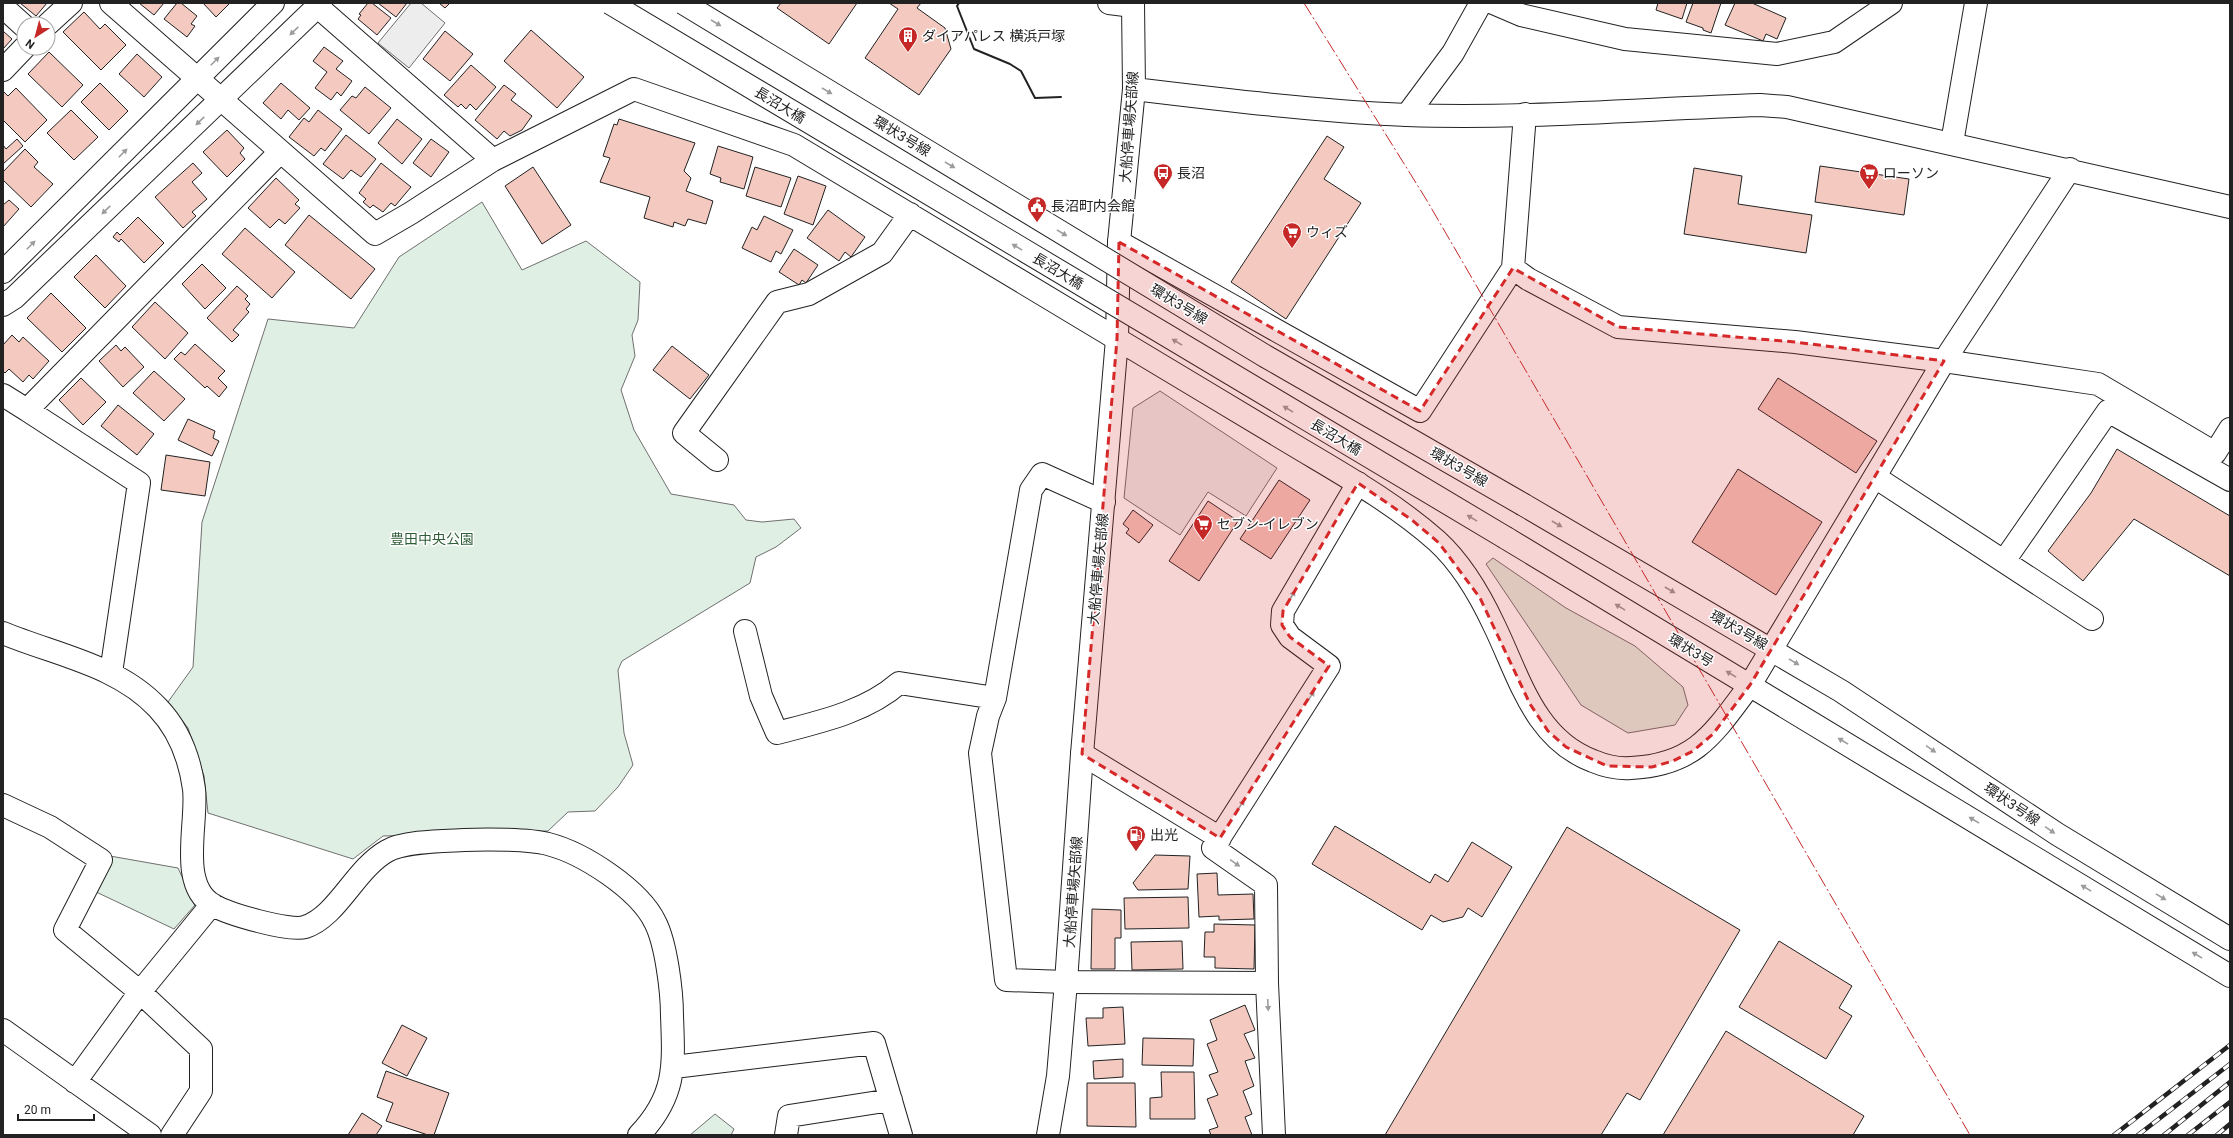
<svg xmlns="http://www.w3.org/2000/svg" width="2233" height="1138" font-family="Roboto,'Noto Sans JP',sans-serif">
  <rect width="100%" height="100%" fill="#fff"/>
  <!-- green -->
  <path fill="#e0efe3" stroke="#6f6f6f" d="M 482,202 L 522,270 L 586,241 L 640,282 L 638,320 L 632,335 L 635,356 L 621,390 L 634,430 L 671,494 L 734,505 L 746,520 L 762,522 L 794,519 L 801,528 L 776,547 L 756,557 L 750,583 L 622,661 L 618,670 L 624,733 L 633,765 L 618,787 L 595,811 L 568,812 L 548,831 L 383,836 L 353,859 L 208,813 L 204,776 L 188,728 L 168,702 L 193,667 L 202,522 L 268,319 L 354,328 L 399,257 Z
    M 1493,558 L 1566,608 L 1635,646 L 1683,687 L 1688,705 L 1675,725 L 1628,733 L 1581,705 L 1486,564 Z
    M 110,856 L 178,868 L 195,905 L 174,929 L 92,890 Z
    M 715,1114 L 734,1129 L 731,1135 L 690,1135 Z"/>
  <!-- parking -->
  <path fill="#ededed" stroke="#6f6f6f" d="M 411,3 L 421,3 L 445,23 L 409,68 L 378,43 Z
    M 1160,391 L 1277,468 L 1246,516 L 1208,492 L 1180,535 L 1124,498 L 1133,408 Z"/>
  <!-- building -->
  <path fill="#f3c9c0" stroke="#222" d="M 20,3 L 47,3 L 36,16 Z
    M 139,3 L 164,3 L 154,15 Z
    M 177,3 L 181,3 L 197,16 L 191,24 L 195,26 L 187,37 L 164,19 Z
    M 203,3 L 230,3 L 216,17 Z
    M 368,3 L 372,3 L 391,18 L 377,35 L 358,19 L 361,15 L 359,14 Z
    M 378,3 L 407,3 L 396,17 Z
    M 439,3 L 450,3 L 445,8 Z
    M 781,3 L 857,3 L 829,44 L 777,8 Z
    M 889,3 L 921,3 L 917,8 L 945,28 L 951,49 L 919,95 L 865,58 L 898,9 Z
    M 1658,3 L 1687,3 L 1682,19 L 1656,10 Z
    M 1693,3 L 1721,3 L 1711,33 L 1703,30 L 1703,28 L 1686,22 Z
    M 1735,3 L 1752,3 L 1786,18 L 1777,39 L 1766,34 L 1763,41 L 1725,25 Z
    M 84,12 L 100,29 L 105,24 L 126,45 L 101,70 L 63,32 Z
    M 531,30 L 584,77 L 557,108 L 504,61 Z
    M 3,31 L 12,39 L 3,49 Z
    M 445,31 L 473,54 L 450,81 L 423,59 Z
    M 324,47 L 343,61 L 336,69 L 352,81 L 341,96 L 337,92 L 331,100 L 315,88 L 327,72 L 313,61 Z
    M 49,52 L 83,85 L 62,107 L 28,74 Z
    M 137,54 L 162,77 L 144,97 L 119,74 Z
    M 471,65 L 496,87 L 476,110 L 470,104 L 466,109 L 461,104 L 458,107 L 444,95 Z
    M 100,83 L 128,111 L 109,130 L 81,102 Z
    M 281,83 L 310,108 L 299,120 L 288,110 L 281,119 L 263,103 Z
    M 504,85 L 516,94 L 511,100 L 532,116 L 522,130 L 510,136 L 504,131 L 497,139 L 475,120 Z
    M 365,87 L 391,108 L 369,134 L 340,110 L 352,96 L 356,98 Z
    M 16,88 L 47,120 L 25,142 L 3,120 L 3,91 L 8,96 Z
    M 71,110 L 98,137 L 74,160 L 47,133 Z
    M 318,110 L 342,129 L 325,151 L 321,148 L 314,156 L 289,137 L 304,118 L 309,122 Z
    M 397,119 L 422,139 L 402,164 L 378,143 Z
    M 619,119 L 695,143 L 684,171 L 691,178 L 686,191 L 713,201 L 706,224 L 688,219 L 685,226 L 674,222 L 673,227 L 644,218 L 650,197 L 600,182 L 610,158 L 603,156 L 614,124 L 617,125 Z
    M 227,130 L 244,148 L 240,153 L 245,159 L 227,177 L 203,152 Z
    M 346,135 L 376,159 L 361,177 L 351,170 L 343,179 L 323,164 Z
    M 1327,136 L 1344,147 L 1324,179 L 1361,203 L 1286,319 L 1231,282 Z
    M 17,139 L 23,146 L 3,164 L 3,145 L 6,149 Z
    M 431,139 L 449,152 L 431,177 L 413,163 Z
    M 718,146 L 753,157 L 744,189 L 720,182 L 721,178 L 710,174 Z
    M 25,149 L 38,162 L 34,167 L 53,184 L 31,207 L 3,180 L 3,172 Z
    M 193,163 L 202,173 L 192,182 L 207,199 L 192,212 L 196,216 L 183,228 L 155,197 Z
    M 381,163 L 411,187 L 395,206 L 391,203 L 383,212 L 373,205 L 370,208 L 363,202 L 366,199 L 359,193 Z
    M 1820,166 L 1909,179 L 1904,215 L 1815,202 Z
    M 533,167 L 571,225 L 542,244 L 505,186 Z
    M 755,167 L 791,178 L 781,207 L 746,196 Z
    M 1694,168 L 1742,176 L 1738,204 L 1812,215 L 1806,253 L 1684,234 Z
    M 798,176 L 826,186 L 813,225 L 784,214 Z
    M 276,178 L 299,200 L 295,204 L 300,208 L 285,224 L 279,219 L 270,228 L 248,208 Z
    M 9,200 L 19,209 L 3,227 L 3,205 Z
    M 828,210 L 865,237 L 851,257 L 845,252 L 839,261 L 807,238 Z
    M 309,215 L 375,269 L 351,299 L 285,245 Z
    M 764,216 L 793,230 L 781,254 L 776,251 L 771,262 L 742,248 L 752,227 L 757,230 Z
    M 138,217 L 164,243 L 144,263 L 121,239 L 119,242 L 113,237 L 117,232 L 120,235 Z
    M 245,228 L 295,272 L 272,298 L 222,254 Z
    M 794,249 L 818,265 L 806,283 L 802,280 L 799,285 L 779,272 Z
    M 96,255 L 126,286 L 105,308 L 74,277 Z
    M 202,264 L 226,288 L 205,309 L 182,284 Z
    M 237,286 L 248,296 L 245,299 L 250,304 L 246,309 L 249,312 L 233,330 L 239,335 L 232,342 L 207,318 Z
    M 51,293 L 86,328 L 62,352 L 27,318 Z
    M 155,302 L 188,333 L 165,359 L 132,327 Z
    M 12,335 L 19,342 L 23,337 L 49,361 L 33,379 L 29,375 L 23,382 L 9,369 L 5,373 L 3,371 L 3,345 Z
    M 195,344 L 225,371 L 218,378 L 227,387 L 219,397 L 207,386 L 205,388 L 174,359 L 181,352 L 185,355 Z
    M 116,345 L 121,351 L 125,347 L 144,367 L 123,387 L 99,361 Z
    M 672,346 L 709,375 L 690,399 L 653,370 Z
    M 154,371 L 185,399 L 164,421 L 133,393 Z
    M 81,378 L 106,402 L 83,425 L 59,400 Z
    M 1778,378 L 1877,441 L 1856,473 L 1758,409 Z
    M 118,405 L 154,434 L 137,455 L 101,426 Z
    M 188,419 L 215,431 L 213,438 L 219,441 L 212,456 L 178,440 Z
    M 2117,449 L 2230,516 L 2230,576 L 2134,519 L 2083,581 L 2048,551 L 2091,493 Z
    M 166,455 L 210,462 L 205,496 L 161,490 Z
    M 1738,469 L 1822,522 L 1776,595 L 1692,542 Z
    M 1279,480 L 1310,500 L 1271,559 L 1240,539 Z
    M 1208,501 L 1238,521 L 1199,581 L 1169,561 Z
    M 1133,510 L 1153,525 L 1139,543 L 1126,533 L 1129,529 L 1123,524 Z
    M 1335,826 L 1430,883 L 1435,874 L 1448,882 L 1472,842 L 1512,867 L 1482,917 L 1468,908 L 1463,917 L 1443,922 L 1431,915 L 1422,930 L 1312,864 Z
    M 1567,827 L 1740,930 L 1640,1100 L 1627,1093 L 1601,1135 L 1385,1135 Z
    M 1155,855 L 1190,856 L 1188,889 L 1138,890 L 1133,883 Z
    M 1217,873 L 1218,895 L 1253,894 L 1254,919 L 1219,920 L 1219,916 L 1199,917 L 1197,874 Z
    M 1188,897 L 1189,928 L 1125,929 L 1124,898 Z
    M 1092,909 L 1121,910 L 1121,938 L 1115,938 L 1115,969 L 1091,969 Z
    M 1214,924 L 1255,925 L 1254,969 L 1215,968 L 1215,957 L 1204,957 L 1205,932 L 1214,932 Z
    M 1182,941 L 1183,969 L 1132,970 L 1131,942 Z
    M 1779,941 L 1852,986 L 1839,1008 L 1852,1016 L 1826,1059 L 1739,1007 Z
    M 1245,1005 L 1255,1030 L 1244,1034 L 1255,1058 L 1245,1061 L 1254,1086 L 1243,1091 L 1252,1114 L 1245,1117 L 1252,1135 L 1211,1135 L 1209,1130 L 1218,1127 L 1207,1099 L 1218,1095 L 1209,1075 L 1218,1072 L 1207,1044 L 1217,1040 L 1210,1020 Z
    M 1123,1007 L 1125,1044 L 1088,1046 L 1086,1018 L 1103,1018 L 1103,1008 Z
    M 402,1025 L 427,1038 L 407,1076 L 382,1063 Z
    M 1726,1031 L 1864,1116 L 1853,1135 L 1663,1135 Z
    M 1143,1038 L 1194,1039 L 1193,1066 L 1142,1065 Z
    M 1123,1059 L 1123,1077 L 1094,1079 L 1093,1061 Z
    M 386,1071 L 449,1093 L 434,1135 L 428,1135 L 386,1121 L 393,1103 L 377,1097 Z
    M 1161,1072 L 1194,1072 L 1195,1119 L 1150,1119 L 1150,1098 L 1162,1097 Z
    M 1087,1083 L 1135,1083 L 1136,1127 L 1087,1126 Z
    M 362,1113 L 382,1126 L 376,1135 L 348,1135 Z"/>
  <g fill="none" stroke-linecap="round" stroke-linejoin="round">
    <!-- street casing -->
    <g stroke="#222" stroke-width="24">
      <path id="street" d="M 111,3 L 375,234 L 411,213 L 493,160 L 634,89 L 794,145 L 1117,339
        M 1109,3 L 1133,6
        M 1493,3 L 1521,15 L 1625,39 L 1777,54 L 1834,42 L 1891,3
        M 3,7 L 24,26
        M 318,7 L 493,160
        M 48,24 L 71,3
        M 3,70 L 24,48
        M 1407,115 L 1453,53 L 1481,3
        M 1952,143 L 1976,3
        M 1119,242 L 1420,411 L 1513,268 L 1525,114
        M 1513,268 L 1528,279 L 1618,327 L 1795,342 L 1944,361 L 2098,384 L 2215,453 L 2230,429
        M 3,395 L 27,410 L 280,152
        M 27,410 L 139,483 L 111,673
        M 717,460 L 684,433 L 777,302 L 809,294 L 882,253 L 910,214
        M 1875,477 L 2092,619
        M 1104,502 L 1042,474 L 1031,490 L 995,698 L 988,716 L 980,753 L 1006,980 L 1066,982 L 1267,983
        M 2004,561 L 2108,411 L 2230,480
        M 745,631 L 761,696 L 777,733 C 819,722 866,712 899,683 L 995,698
        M 3,633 C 56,655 118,665 158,708 C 179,730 190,760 194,789 C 198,823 178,885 213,905 C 228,914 290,932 305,927 C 337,917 355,869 387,851 C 404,841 444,841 464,840 C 485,839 529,839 548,844 C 583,853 639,889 655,922 C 666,943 672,991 672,1016 C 674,1066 676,1096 639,1135
        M 1082,754 L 1220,838
        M 3,805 L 50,827 L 101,860 L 65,930 L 140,992 L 201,1049 L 201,1091 L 172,1135
        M 3,1030 L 150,1135
        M 674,1067 L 874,1043 L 901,1135
        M 75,1082 L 140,992 L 212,904
        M 786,1135 L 789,1116 L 891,1100
        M 1274,1135 L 1267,983 L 1266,885 L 1213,848 L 1329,666 L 1290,637 L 1282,625 L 1283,611 L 1358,483"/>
    </g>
    <!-- secondary casing -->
    <g stroke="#222" stroke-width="24">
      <path id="secondary" d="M 1134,89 C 1225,100 1316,111 1407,115 C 1524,119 1642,109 1760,105 L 1787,107 L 2230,207
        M 3,272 L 273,3
        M 3,305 L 14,298 L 321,3
        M 1117,339 C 1175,374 1234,409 1292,444 C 1342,474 1393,502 1437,541 C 1461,563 1480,595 1494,625 C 1519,676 1534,739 1593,761 C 1605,766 1618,769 1631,768 C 1696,765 1714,733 1750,685 L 1944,361 L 2070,169
        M 1524,505 L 1841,691 L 2057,834 L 2230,939
        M 1506,538 L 2230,976
        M 1048,1135 L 1058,1076 L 1066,982 L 1082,754 L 1117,339 L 1119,242 L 1134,89 L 1133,3"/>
    </g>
    <!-- street -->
    <use href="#street" stroke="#fff" stroke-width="22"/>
    <!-- secondary -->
    <use href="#secondary" stroke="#fff" stroke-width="22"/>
    <!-- rail casing -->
    <g stroke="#222" stroke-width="4.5">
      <path id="rail" d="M 2114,1135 L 2230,1045
        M 2138,1135 L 2230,1064
        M 2164,1135 L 2230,1082
        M 2188,1135 L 2230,1102
        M 2217,1135 L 2230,1124"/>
    </g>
    <!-- rail -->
    <use href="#rail" stroke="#fff" stroke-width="3" stroke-dasharray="9" stroke-linecap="butt"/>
    <!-- secondary-bridge casing -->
    <g stroke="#222" stroke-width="24" stroke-linecap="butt">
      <path id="secondary-bridge" d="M 610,3 L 1506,538
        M 683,3 L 1265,356 L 1524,505"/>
    </g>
    <!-- secondary-bridge -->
    <use href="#secondary-bridge" stroke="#fff" stroke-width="22"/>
    <!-- wall -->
    <path stroke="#222" stroke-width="2" d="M 959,3 L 957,6 L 974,49 L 1010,64 L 1021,71 L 1035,98 L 1061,97"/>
    <!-- power -->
    <path stroke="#c62828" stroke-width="1" stroke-dasharray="14 3 2 3" stroke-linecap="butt" d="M 1304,3 L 1426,199 L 1970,1135"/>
  </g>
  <!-- one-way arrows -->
  <defs><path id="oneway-solid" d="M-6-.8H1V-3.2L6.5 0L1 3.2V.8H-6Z"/></defs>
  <g fill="#9c9c9c">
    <use href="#oneway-solid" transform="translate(716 23) rotate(31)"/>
    <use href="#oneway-solid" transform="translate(294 31) rotate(136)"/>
    <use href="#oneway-solid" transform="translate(215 61) rotate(-45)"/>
    <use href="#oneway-solid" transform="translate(827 91) rotate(31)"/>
    <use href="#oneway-solid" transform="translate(200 121) rotate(136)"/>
    <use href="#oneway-solid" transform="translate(123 153) rotate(-45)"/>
    <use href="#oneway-solid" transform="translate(950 165) rotate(31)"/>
    <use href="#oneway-solid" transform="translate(106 210) rotate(136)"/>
    <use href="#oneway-solid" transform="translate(1062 233) rotate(31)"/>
    <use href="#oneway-solid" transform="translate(31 245) rotate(-45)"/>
    <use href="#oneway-solid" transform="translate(1017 247) rotate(-149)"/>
    <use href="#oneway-solid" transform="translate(1177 342) rotate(-149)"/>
    <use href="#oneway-solid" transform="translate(1288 409) rotate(-149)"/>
    <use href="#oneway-solid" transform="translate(1472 518) rotate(-149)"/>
    <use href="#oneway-solid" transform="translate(1557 524) rotate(30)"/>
    <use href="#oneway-solid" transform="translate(1670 590) rotate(30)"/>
    <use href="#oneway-solid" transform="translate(1292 596) rotate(-60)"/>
    <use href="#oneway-solid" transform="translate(1620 607) rotate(-149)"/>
    <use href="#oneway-solid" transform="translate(1794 662) rotate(31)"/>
    <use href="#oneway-solid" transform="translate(1731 674) rotate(-149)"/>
    <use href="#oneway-solid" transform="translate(1311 696) rotate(-57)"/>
    <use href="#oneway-solid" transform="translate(1843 741) rotate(-149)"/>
    <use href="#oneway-solid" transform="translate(1931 749) rotate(34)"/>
    <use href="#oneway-solid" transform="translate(1241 805) rotate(-57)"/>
    <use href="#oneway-solid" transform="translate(1974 820) rotate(-149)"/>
    <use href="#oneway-solid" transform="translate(2050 830) rotate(34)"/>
    <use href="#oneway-solid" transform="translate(1235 863) rotate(35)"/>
    <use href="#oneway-solid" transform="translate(2086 888) rotate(-149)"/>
    <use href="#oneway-solid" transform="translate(2161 897) rotate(31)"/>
    <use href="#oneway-solid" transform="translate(2197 955) rotate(-149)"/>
    <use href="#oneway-solid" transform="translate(1268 1005) rotate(87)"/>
  </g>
  <!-- marked area -->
  <path fill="#d62828" fill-opacity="0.2" stroke="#d62828" stroke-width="3" stroke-dasharray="8 5" stroke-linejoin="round" d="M 1119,242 L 1420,411 L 1513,268 L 1618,327 L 1795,342 L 1944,361 L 1750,685 L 1713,734 L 1693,751 L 1673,761 L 1652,767 L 1607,766 L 1566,747 L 1548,731 L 1530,704 L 1480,598 L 1439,543 L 1412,520 L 1358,483 L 1283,611 L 1282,625 L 1290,637 L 1329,666 L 1220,838 L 1082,754 L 1117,339 Z"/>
  <!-- icons -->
  <defs>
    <g id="building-pin" transform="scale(1)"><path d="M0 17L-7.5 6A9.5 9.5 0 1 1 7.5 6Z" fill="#c62828" stroke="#fff"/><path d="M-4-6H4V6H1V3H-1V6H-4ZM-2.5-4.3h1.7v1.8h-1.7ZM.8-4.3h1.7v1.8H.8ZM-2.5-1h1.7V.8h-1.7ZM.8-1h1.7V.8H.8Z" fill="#fff"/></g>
    <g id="bus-pin" transform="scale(1)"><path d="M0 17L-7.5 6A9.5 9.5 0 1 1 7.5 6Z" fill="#c62828" stroke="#fff"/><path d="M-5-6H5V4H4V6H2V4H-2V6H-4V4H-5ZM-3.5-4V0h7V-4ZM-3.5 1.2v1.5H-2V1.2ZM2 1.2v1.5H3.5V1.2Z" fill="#fff"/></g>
    <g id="supermarket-pin" transform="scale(1)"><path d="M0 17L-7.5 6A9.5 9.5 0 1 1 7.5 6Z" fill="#c62828" stroke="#fff"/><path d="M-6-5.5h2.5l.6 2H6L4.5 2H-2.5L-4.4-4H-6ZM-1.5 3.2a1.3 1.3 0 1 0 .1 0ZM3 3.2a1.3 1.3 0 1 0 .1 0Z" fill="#fff"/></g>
    <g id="civic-pin" transform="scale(1)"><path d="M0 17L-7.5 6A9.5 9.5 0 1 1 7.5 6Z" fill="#c62828" stroke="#fff"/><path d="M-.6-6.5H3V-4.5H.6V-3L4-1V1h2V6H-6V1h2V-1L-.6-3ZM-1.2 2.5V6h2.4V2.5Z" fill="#fff"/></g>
    <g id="fuel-pin" transform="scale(1)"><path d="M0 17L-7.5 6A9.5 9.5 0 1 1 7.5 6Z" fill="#c62828" stroke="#fff"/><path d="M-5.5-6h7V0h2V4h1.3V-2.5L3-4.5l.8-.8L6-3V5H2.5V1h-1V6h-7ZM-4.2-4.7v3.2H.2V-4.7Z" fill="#fff"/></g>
  </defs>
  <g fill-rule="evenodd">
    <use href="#building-pin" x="908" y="36"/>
    <use href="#bus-pin" x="1163" y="173"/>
    <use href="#supermarket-pin" x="1869" y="173"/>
    <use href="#civic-pin" x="1037" y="206"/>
    <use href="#supermarket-pin" x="1292" y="232"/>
    <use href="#supermarket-pin" x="1203" y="524"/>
    <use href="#fuel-pin" x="1136" y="835"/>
  </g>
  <g text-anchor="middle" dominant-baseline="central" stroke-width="3" stroke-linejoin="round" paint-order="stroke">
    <!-- poi labels -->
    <g font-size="14" fill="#222" stroke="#fff" text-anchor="start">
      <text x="922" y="36">ダイアパレス 横浜戸塚</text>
      <text x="1177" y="173">長沼</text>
      <text x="1883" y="173">ローソン</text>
      <text x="1051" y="206">長沼町内会館</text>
      <text x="1306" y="232">ウィズ</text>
      <text x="1217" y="524">セブン-イレブン</text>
      <text x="1150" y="835">出光</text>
    </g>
    <!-- street labels -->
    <g font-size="14" fill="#222" stroke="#fff">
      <text transform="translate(780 105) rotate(31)">長沼大橋</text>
      <text transform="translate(1129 127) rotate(-86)">大船停車場矢部線</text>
      <text transform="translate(902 136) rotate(31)">環状3号線</text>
      <text transform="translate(1058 271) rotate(31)">長沼大橋</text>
      <text transform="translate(1179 304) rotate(31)">環状3号線</text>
      <text transform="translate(1336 437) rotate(31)">長沼大橋</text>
      <text transform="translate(1459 467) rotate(30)">環状3号線</text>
      <text transform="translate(1098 569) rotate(-85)">大船停車場矢部線</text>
      <text transform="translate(1739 630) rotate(30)">環状3号線</text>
      <text transform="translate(1691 650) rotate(31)">環状3号</text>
      <text transform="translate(2012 804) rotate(34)">環状3号線</text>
      <text transform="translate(1073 892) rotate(-86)">大船停車場矢部線</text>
    </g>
    <!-- park labels -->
    <g font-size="14" fill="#2f5e38" stroke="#fff">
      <text x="432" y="539">豊田中央公園</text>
    </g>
  </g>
  <!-- border -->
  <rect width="2233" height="1138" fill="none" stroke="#222222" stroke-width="8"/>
  <!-- north arrow -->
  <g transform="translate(36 36) rotate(216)"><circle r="19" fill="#ffffff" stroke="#a7a7a7"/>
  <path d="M0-3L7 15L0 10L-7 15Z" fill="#c62828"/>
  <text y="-6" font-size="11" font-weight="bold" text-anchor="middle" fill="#222222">N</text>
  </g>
  <!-- scale -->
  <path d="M18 1114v6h76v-6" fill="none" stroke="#222222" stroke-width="2"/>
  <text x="24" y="1114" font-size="12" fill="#222222" stroke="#ffffff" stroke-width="3" paint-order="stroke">20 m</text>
</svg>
